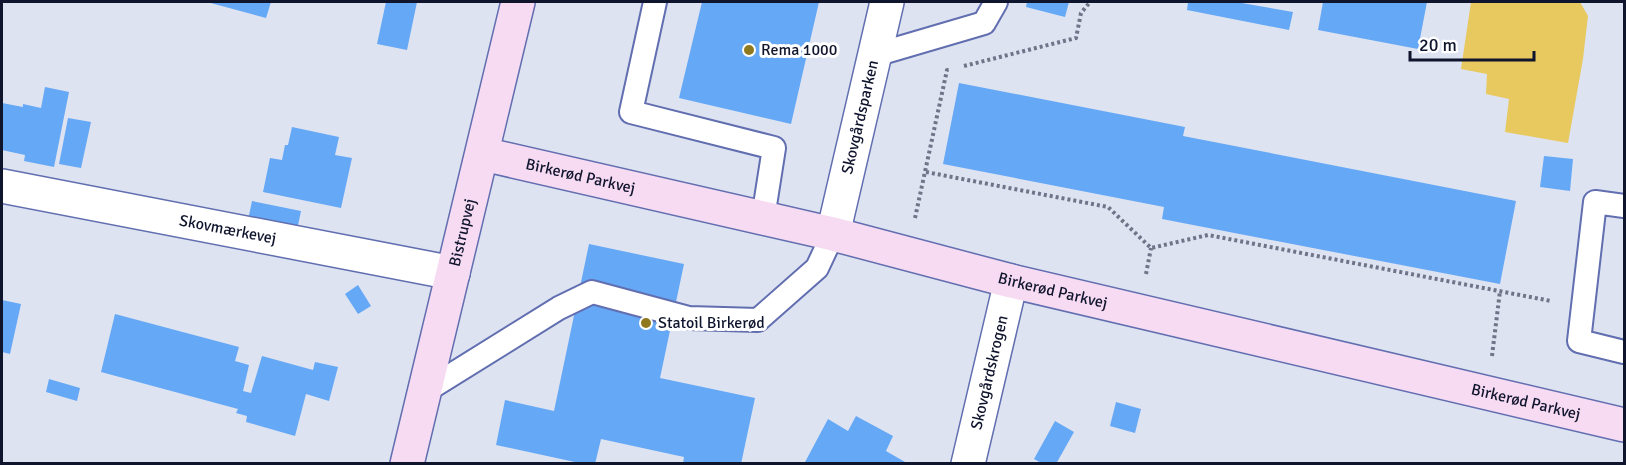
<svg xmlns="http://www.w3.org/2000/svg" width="1626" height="465" font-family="Signika,sans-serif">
  <rect width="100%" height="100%" fill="#dee3f1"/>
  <!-- green -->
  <path fill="#e7c95f" d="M 1471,2 L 1580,2 L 1588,16 L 1583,59 L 1568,143 L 1505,132 L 1509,99 L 1486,94 L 1487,74 L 1461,69 Z"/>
  <!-- building -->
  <path fill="#65a8f6" d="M 207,2 L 271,2 L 266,18 Z
    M 386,2 L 417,2 L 407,50 L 377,44 Z
    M 702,2 L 819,2 L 791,124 L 679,98 Z
    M 1027,2 L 1069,2 L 1065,17 L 1026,7 Z
    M 1188,2 L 1236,2 L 1293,12 L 1289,30 L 1187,10 Z
    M 1323,2 L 1427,2 L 1418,49 L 1318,30 Z
    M 959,83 L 1185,127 L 1183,136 L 1516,201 L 1500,284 L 1162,219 L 1164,207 L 943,164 Z
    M 45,87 L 69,92 L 54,167 L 24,161 L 25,155 L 2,150 L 2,103 L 23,107 L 23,104 L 41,108 Z
    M 68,118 L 91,122 L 81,168 L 59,164 Z
    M 292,127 L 339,137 L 335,155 L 352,158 L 341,208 L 263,192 L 270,158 L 282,160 L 285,145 L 288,145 Z
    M 1544,156 L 1573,159 L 1570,191 L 1540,187 Z
    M 252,201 L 301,211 L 297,230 L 248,220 Z
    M 589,244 L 684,264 L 660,378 L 755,398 L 741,464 L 683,464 L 684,457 L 601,439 L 595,464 L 584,464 L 496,445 L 505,400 L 554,411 Z
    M 358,285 L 371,306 L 358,314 L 345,294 Z
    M 2,300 L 21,304 L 10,354 L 2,352 Z
    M 115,314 L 239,347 L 235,361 L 249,365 L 243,391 L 251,393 L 262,356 L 313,370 L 315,362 L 338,367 L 329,401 L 306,394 L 295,436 L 246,422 L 247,416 L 236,413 L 238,409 L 101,372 Z
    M 49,379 L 80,388 L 77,401 L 46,392 Z
    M 1116,402 L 1141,409 L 1135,433 L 1110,426 Z
    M 856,416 L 893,436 L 886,451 L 905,462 L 904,464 L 804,464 L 828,419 L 848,431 Z
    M 1055,421 L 1074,432 L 1056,464 L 1043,464 L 1034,459 Z"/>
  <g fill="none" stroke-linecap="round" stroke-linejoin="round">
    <!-- lane casing -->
    <g stroke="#616eb0" stroke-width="26">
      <path id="lane" d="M 655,2 L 631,112 L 774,148 L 763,218
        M 875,55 L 984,23 L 996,2
        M 1624,206 L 1595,202 L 1579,341 L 1624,352
        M 424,392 L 559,308 L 592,292 L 689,318 L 758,320 L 817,268 L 833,234"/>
    </g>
    <!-- street casing -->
    <g stroke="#616eb0" stroke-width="36">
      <g id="street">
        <path id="s1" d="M 2,186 L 453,273"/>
        <path id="s2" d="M 833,234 L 887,2"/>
        <path id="s3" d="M 968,464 L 1011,281"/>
      </g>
    </g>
    <!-- secondary casing -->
    <g stroke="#616eb0" stroke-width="36">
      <g id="secondary">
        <path id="s4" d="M 483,154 L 833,234 L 1011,281 L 1624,425"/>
        <path id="s5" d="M 407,464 L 518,2"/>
      </g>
    </g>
    <!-- path -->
    <path stroke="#6f7488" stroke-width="4" stroke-dasharray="3 3" stroke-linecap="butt" d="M 964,66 L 1076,38 L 1081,13 L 1090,2
      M 926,172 L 1108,207 L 1151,248 L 1208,235 L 1551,301
      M 915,218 L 947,70 L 951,70
      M 1146,274 L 1151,248
      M 1492,356 L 1500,291"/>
    <!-- lane -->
    <use href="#lane" stroke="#fff" stroke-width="22"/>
    <!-- street -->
    <use href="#street" stroke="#fff" stroke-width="33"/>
    <!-- secondary -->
    <use href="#secondary" stroke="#f7dbf2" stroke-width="33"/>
  </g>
  <!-- markers -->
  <g fill="#8f781d" stroke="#fff" stroke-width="2">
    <circle cx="749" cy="50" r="6"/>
    <circle cx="646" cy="323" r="6"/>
  </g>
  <g text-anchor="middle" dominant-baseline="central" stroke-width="6" stroke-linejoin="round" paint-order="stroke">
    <!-- poi labels -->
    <g font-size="16" fill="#10152e" stroke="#fff" text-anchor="start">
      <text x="761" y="50">Rema 1000</text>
      <text x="658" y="323">Statoil Birkerød</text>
    </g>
    <!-- street labels -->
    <g font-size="16" fill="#10152e" stroke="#fff">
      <text stroke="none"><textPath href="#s2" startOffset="120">Skovgårdsparken</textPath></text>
      <text stroke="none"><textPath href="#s4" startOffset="100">Birkerød Parkvej</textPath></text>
      <text stroke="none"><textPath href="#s1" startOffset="230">Skovmærkevej</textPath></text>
      <text stroke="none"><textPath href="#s5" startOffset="238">Bistrupvej</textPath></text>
      <text stroke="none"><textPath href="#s4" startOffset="586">Birkerød Parkvej</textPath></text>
      <text stroke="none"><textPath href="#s3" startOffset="94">Skovgårdskrogen</textPath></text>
      <text stroke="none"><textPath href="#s4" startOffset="1072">Birkerød Parkvej</textPath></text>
    </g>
  </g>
  <!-- border -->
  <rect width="1626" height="465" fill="none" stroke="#10152e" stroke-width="6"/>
  <!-- scale -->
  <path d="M1410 51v9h124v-9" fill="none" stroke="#10152e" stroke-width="3"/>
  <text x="1419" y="51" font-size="18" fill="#10152e" stroke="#ffffff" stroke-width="4.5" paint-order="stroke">20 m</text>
</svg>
